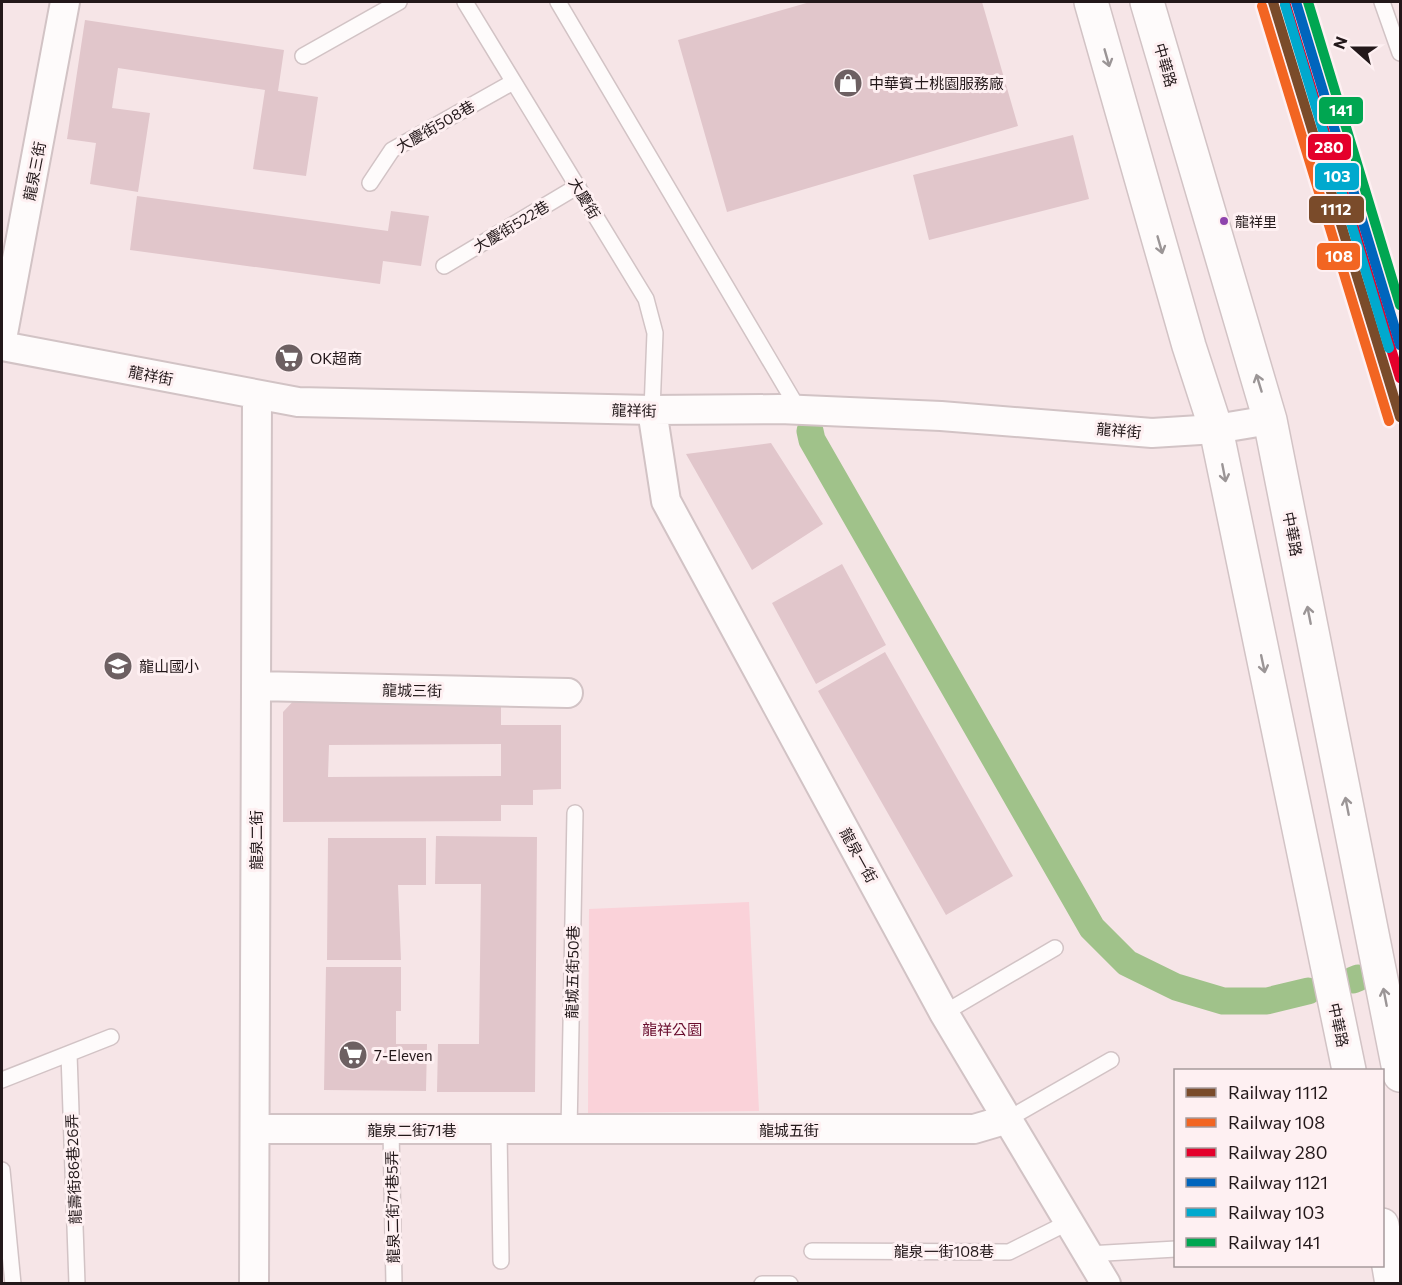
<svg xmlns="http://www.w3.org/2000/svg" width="1402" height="1285" font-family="Commissioner,'Noto Sans TC',sans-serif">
  <rect width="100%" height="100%" fill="#f6e5e7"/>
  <!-- green -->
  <path fill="#fad2d9" d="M 749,902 L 759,1111 L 588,1113 L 589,909 Z"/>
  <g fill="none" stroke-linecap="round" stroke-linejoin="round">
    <!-- canal -->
    <path stroke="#a0c28a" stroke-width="27" d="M 810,431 L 812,440 L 1092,928 L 1127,963 L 1176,987 L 1223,1001 L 1267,1001 L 1308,991
      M 1353,980 L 1358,978"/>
  </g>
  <!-- building -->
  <path fill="#e1c6cb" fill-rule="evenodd" d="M 810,2 L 982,2 L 1018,126 L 727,212 L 678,40 Z
    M 85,20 L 284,50 L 278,91 L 318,97 L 306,176 L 253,169 L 265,90 L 118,68 L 112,108 L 150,113 L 138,192 L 90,184 L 96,143 L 67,139 Z
    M 1073,135 L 1089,199 L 929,240 L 913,175 Z
    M 137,196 L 388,231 L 391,211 L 429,216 L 421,266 L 383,261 L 380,284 L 130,250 Z
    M 771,443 L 823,524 L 752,570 L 686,454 Z
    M 842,564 L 886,645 L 816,684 L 772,603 Z
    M 885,652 L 1013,876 L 946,915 L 818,691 Z
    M 299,695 L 501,696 L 501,725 L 561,725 L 561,789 L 533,790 L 533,805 L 501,805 L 501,821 L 283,822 L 283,712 ZM 501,744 L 501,776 L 328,777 L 329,745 Z
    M 436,836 L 537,837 L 535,1092 L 437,1092 L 438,1044 L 479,1044 L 481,884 L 435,884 Z
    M 328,838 L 426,838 L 426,885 L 398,885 L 401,960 L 327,960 Z
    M 326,967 L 401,967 L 401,1011 L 396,1011 L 396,1044 L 427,1044 L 426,1091 L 324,1090 Z"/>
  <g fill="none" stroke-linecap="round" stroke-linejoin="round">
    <!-- service casing -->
    <g stroke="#d2c3c5" stroke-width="18">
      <path id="service" d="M 465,2 L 646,299 L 655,333 L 652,410
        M 558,2 L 799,410
        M 1382,2 L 1400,53
        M 303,56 L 399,2
        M 370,183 L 392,150 L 513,82
        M 444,266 L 578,186
        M 944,1013 L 1055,948
        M 69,1054 L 77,1284
        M 2,1080 L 111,1037
        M 1008,1119 L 1111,1060
        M 391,1130 L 394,1284
        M 499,1131 L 501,1261
        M 569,1131 L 575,813
        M 2,1170 L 13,1284
        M 812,1251 L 1009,1252 L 1069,1222
        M 1088,1254 L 1176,1249
        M 762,1284 L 790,1284"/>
    </g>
    <!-- minor casing -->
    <g stroke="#d2c3c5" stroke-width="32">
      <path id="minor" d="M 2,339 L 65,2
        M 2,346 L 298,402 L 652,410 L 780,409 L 941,416 L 1152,433 L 1216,429 L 1270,420
        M 652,410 L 666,501 L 944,1013 L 1106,1284
        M 256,686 L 568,693
        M 255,1129 L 974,1129 L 1008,1119
        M 254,1284 L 257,396"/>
    </g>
    <!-- primary casing -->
    <g stroke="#d2c3c5" stroke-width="36">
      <path id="primary" d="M 1091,2 L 1189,346 L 1216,429 L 1349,1070
        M 1147,2 L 1270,420 L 1400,1075
        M 1382,1225 L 1392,1284"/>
    </g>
    <!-- service -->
    <use href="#service" stroke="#fefbfb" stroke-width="15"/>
    <!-- minor -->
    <use href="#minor" stroke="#fefbfb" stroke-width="28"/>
    <!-- primary -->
    <use href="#primary" stroke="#fefbfb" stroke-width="33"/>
    <!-- rail-1 casing -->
    <g stroke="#fef0f2" stroke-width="15">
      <path id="rail-1" d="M 1273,2 L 1400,417"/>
    </g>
    <!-- rail-2 casing -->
    <g stroke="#fef0f2" stroke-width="15">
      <path id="rail-2" d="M 1262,6 L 1389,421"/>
    </g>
    <!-- rail-3 casing -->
    <g stroke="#fef0f2" stroke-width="15">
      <path id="rail-3" d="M 1285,2 L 1400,378"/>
    </g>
    <!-- rail-4 casing -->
    <g stroke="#fef0f2" stroke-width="15">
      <path id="rail-4" d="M 1296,2 L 1400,345"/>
    </g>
    <!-- rail-5 casing -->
    <g stroke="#fef0f2" stroke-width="15">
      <path id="rail-5" d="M 1285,5 L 1389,348"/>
    </g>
    <!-- rail-6 casing -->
    <g stroke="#fef0f2" stroke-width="15">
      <path id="rail-6" d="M 1308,2 L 1400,305"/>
    </g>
    <!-- rail-1 -->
    <use href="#rail-1" stroke="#7a4b2a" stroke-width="10"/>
    <!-- rail-2 -->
    <use href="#rail-2" stroke="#f26522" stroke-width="10"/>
    <!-- rail-3 -->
    <use href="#rail-3" stroke="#e4002b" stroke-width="10"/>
    <!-- rail-4 -->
    <use href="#rail-4" stroke="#0065bd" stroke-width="10"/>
    <!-- rail-5 -->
    <use href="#rail-5" stroke="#00a9ce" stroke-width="10"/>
    <!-- rail-6 -->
    <use href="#rail-6" stroke="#00a651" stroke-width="10"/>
  </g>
  <!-- one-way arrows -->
  <defs><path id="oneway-shaft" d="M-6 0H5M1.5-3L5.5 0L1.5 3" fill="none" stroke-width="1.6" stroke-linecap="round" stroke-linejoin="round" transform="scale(1.5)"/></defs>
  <g stroke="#9b9596">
    <use href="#oneway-shaft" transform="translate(1107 58) rotate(74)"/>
    <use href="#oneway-shaft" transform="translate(1160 245) rotate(74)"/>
    <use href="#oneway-shaft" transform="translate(1259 383) rotate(-107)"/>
    <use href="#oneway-shaft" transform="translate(1224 473) rotate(79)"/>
    <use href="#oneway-shaft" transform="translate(1309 615) rotate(-101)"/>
    <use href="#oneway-shaft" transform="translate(1263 664) rotate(78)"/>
    <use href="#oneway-shaft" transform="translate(1347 806) rotate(-101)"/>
    <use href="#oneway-shaft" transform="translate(1385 997) rotate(-101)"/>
  </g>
  <!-- icons -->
  <defs>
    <g id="shop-disc" transform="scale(1.5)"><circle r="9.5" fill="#6d6062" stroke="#fef0f2"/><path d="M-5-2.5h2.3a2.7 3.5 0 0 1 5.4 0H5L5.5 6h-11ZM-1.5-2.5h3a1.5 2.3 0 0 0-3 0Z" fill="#fff"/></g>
    <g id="supermarket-disc" transform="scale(1.5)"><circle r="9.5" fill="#6d6062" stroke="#fef0f2"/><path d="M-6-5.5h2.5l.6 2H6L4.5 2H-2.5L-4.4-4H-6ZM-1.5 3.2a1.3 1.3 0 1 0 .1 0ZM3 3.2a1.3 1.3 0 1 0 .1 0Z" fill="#fff"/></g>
    <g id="school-disc" transform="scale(1.5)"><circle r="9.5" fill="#6d6062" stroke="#fef0f2"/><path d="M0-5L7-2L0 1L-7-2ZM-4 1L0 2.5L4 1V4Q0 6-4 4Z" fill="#fff"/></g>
  </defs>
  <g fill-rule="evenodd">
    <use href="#shop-disc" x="848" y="83"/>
    <use href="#supermarket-disc" x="289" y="358"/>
    <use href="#school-disc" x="118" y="666"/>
    <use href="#supermarket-disc" x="353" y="1055"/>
  </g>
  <!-- markers -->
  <circle fill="#8e44ad" stroke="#fef0f2" stroke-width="2" cx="1224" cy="221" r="5"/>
  <g text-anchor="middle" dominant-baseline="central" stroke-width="6" stroke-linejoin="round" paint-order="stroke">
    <!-- bus labels -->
    <g font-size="14" fill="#23181a" stroke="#fef0f2" text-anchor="start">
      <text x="1235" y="221">龍祥里</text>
    </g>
    <!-- street labels -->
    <g font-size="15" fill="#23181a" stroke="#fef0f2">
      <text transform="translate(1166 65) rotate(74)">中華路</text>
      <text transform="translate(435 126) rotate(-30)">大慶街508巷</text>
      <text transform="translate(34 171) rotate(-79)">龍泉三街</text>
      <text transform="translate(585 198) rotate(59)">大慶街</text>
      <text transform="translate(511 226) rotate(-31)">大慶街522巷</text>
      <text transform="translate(151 375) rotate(11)">龍祥街</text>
      <text transform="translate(634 410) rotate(1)">龍祥街</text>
      <text transform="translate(1119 430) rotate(5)">龍祥街</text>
      <text transform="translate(1293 534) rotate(79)">中華路</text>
      <text transform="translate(412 690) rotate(1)">龍城三街</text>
      <text transform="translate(256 840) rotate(-90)">龍泉二街</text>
      <text transform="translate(859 855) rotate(61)">龍泉一街</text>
      <text transform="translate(572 972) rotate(-89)">龍城五街50巷</text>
      <text transform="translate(1339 1025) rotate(78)">中華路</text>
      <text x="412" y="1130">龍泉二街71巷</text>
      <text x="789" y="1130">龍城五街</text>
      <text transform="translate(73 1169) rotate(-92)">龍壽街86巷26弄</text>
      <text transform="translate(392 1207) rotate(-91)">龍泉二街71巷5弄</text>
      <text x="944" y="1251">龍泉一街108巷</text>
    </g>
    <!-- poi labels -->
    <g font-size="15" fill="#23181a" stroke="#fef0f2" text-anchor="start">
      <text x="869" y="83">中華賓士桃園服務廠</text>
      <text x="310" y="358">OK超商</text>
      <text x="139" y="666">龍山國小</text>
      <text x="374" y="1055">7-Eleven</text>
    </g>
    <!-- park labels -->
    <g font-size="15" fill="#680c2d" stroke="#fef0f2">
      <text x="672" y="1029">龍祥公園</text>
    </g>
  </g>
  <g stroke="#fef0f2" stroke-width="2">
    <rect x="1318" y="96" width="46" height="29" rx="6" fill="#00a651"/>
    <rect x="1307" y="133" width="45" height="28" rx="6" fill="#e4002b"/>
    <rect x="1314" y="162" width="46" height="29" rx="6" fill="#00a9ce"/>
    <rect x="1308" y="195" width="57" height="29" rx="6" fill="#7a4b2a"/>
    <rect x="1316" y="242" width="45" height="29" rx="6" fill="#f26522"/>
  </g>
  <g font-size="16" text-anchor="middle" font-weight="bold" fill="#fff">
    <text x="1341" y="116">141</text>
    <text x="1329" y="153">280</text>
    <text x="1337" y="182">103</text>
    <text x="1336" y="215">1112</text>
    <text x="1339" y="262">108</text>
  </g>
  <!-- border -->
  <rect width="1402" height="1285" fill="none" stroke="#23181a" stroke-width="6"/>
  <!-- legend -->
  <rect x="1174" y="1069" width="210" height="198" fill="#fef0f2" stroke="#a69a9c" stroke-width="1.5"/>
  <rect x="1186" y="1088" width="30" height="9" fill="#7a4b2a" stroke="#a69a9c" stroke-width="1.5"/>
  <text x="1228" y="1099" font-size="18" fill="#23181a">Railway 1112</text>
  <rect x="1186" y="1118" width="30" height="9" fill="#f26522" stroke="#a69a9c" stroke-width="1.5"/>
  <text x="1228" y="1129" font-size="18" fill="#23181a">Railway 108</text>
  <rect x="1186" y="1148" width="30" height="9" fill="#e4002b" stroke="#a69a9c" stroke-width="1.5"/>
  <text x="1228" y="1159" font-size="18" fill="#23181a">Railway 280</text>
  <rect x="1186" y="1178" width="30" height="9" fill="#0065bd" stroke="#a69a9c" stroke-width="1.5"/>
  <text x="1228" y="1189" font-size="18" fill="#23181a">Railway 1121</text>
  <rect x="1186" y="1208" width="30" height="9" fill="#00a9ce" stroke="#a69a9c" stroke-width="1.5"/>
  <text x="1228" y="1219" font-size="18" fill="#23181a">Railway 103</text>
  <rect x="1186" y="1238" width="30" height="9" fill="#00a651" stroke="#a69a9c" stroke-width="1.5"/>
  <text x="1228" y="1249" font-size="18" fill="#23181a">Railway 141</text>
  <!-- north arrow -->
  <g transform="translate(1354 48) rotate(291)" stroke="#fef0f2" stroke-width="4.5" paint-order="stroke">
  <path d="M0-4.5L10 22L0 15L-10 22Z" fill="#23181a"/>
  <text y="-9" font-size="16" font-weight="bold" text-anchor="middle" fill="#23181a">N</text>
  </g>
</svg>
